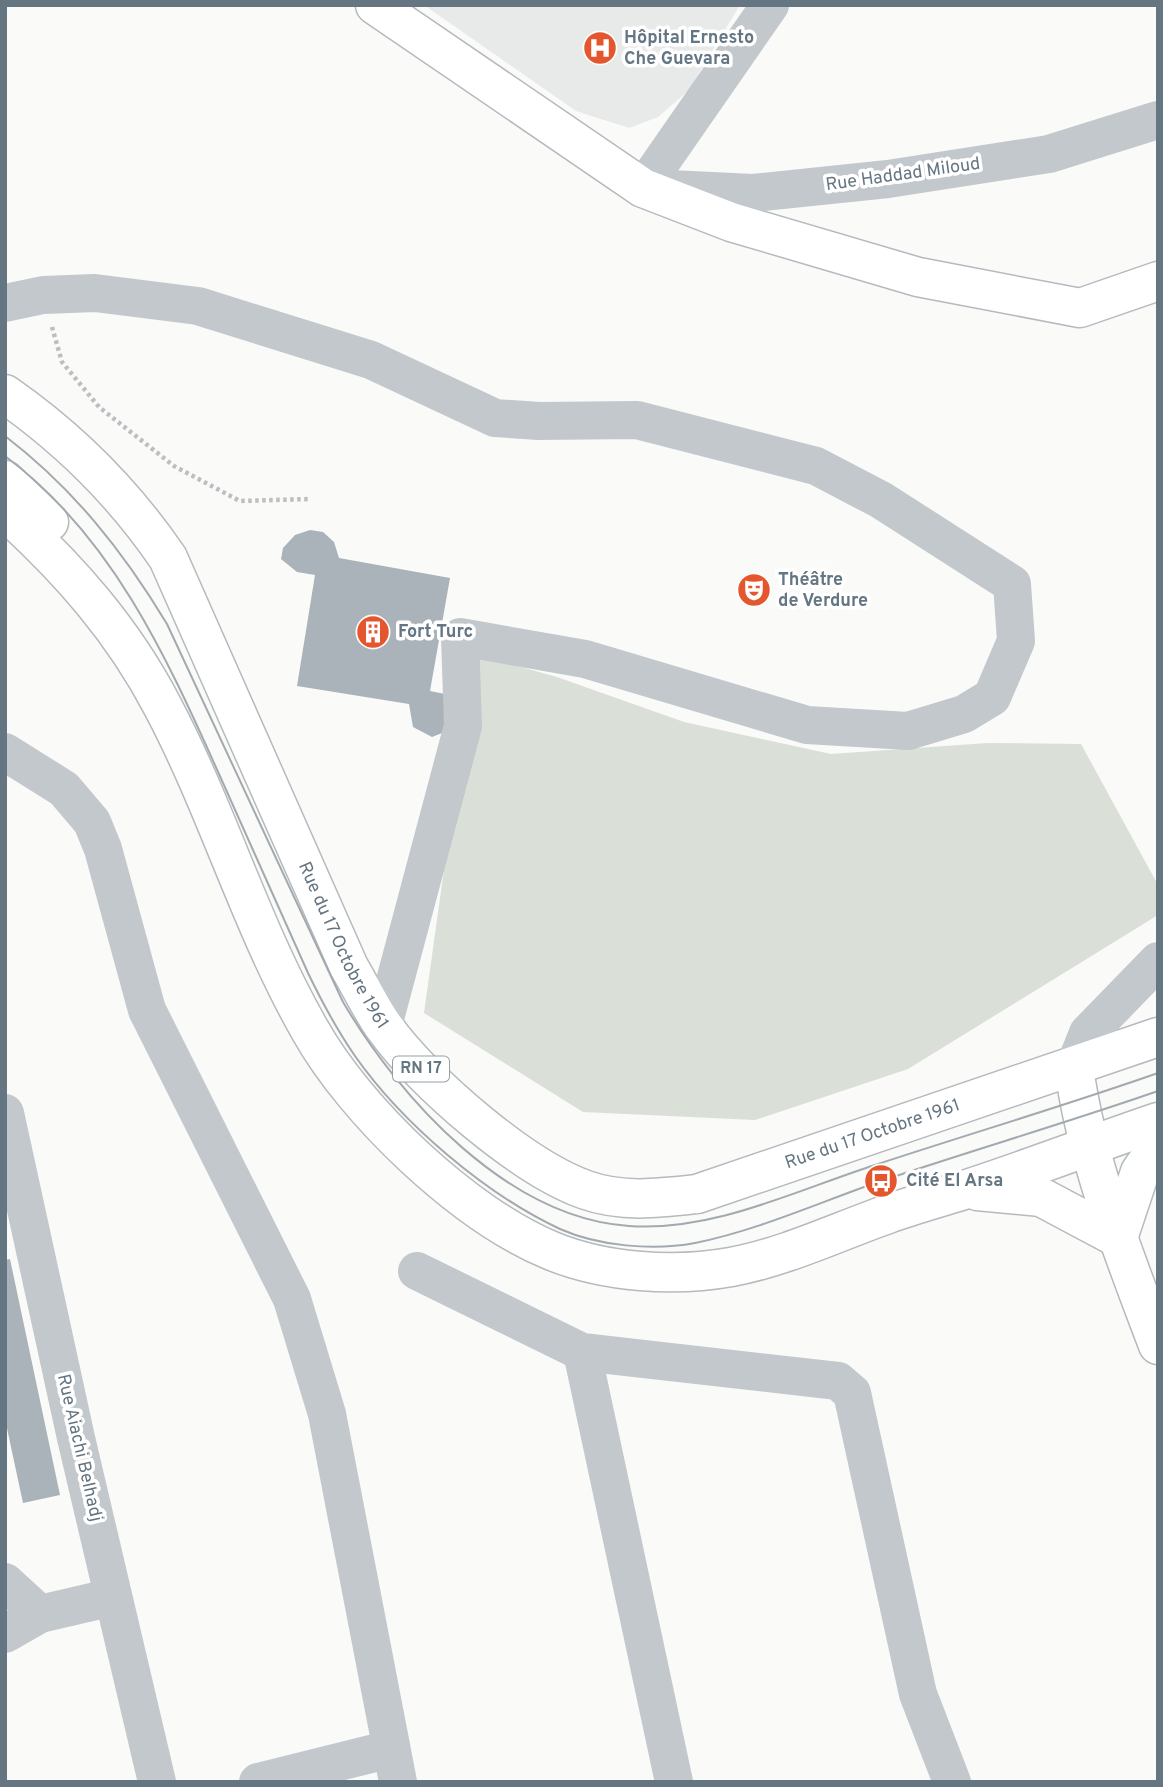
<svg xmlns="http://www.w3.org/2000/svg" width="1163" height="1787" font-family="Overpass,sans-serif">
  <rect width="100%" height="100%" fill="#fafaf8"/>
  <!-- built -->
  <path fill="#e8e9e9" d="M 424,5 L 740,5 L 688,91 L 658,117 L 629,128 L 576,111 Z"/>
  <!-- green -->
  <path fill="#dadfd7" d="M 474,654 L 557,677 L 684,722 L 831,754 L 988,743 L 1081,744 L 1158,885 L 1158,915 L 908,1069 L 755,1120 L 583,1112 L 424,1013 Z"/>
  <!-- building -->
  <path fill="#aab3b9" d="M 310,530 L 323,532 L 334,542 L 339,558 L 450,578 L 430,691 L 445,694 L 452,729 L 432,737 L 413,727 L 409,704 L 297,686 L 315,575 L 297,572 L 281,559 L 283,548 L 295,535 Z
    M 10,1259 L 60,1495 L 23,1503 L 5,1419 L 5,1260 Z"/>
  <g fill="none" stroke-linecap="round" stroke-linejoin="round">
    <!-- major casing -->
    <g stroke="#b5babe" stroke-width="41">
      <g id="major">
        <path d="M 375,5 L 643,188 L 731,222 L 918,277 L 1080,308 L 1158,281"/>
        <path id="s1" d="M 5,394 C 71,440 123,492 168,558 L 349,967 C 361,987 371,1009 384,1027 C 423,1082 523,1168 586,1190 C 622,1203 661,1198 697,1194 L 1158,1037"/>
        <path d="M 5,480 L 49,522"/>
        <path d="M 5,511 C 69,569 123,630 163,707 C 218,811 251,927 310,1030 C 356,1112 464,1215 552,1251 C 606,1273 675,1277 731,1267 C 785,1257 837,1232 888,1214 C 913,1205 939,1198 964,1190 C 1029,1169 1093,1144 1158,1122"/>
        <path d="M 1074,1068 C 1087,1163 1124,1255 1158,1345"/>
        <path d="M 977,1191 L 1041,1197 L 1118,1238"/>
        <path d="M 1118,1238 L 1140,1172 L 1158,1146"/>
      </g>
    </g>
    <!-- path -->
    <path stroke="#bbbfc2" stroke-width="4.5" stroke-dasharray="3.5 3.5" stroke-linecap="butt" d="M 52,327 L 62,362 L 99,407 L 174,466 L 240,501 L 310,499"/>
    <!-- minor -->
    <path stroke="#c3c8cc" stroke-width="38" d="M 643,188 L 770,5
      M 650,188 L 753,193 L 888,179 L 1049,154 L 1158,120
      M 5,303 L 43,295 L 95,293 L 198,306 L 371,360 L 495,418 L 539,421 L 637,420 L 816,466 L 881,500 L 1012,584 L 1016,641 L 992,697 L 964,714 L 908,731 L 807,725 L 585,659 L 460,637 L 463,726 L 383,1026
      M 5,752 L 64,789 L 92,822 L 103,849 L 147,1010 L 292,1299 L 327,1414 L 398,1782
      M 1074,1068 L 1088,1033 L 1158,961
      M 5,1113 L 76,1438 L 157,1782
      M 417,1271 L 582,1352 L 838,1381 L 852,1393 L 918,1694 L 952,1782
      M 582,1352 L 674,1782
      M 5,1582 L 40,1614
      M 5,1634 L 40,1614 L 113,1597
      M 258,1782 L 391,1749"/>
    <!-- major -->
    <use href="#major" stroke="#fff" stroke-width="38"/>
    <!-- tram -->
    <path stroke="#a2aab0" stroke-width="2" d="M 5,436 C 73,488 123,551 167,624 L 343,1002 C 400,1099 508,1218 629,1226 C 713,1232 797,1190 875,1165 C 969,1134 1064,1106 1158,1073
      M 5,456 C 112,536 166,656 219,774 C 249,840 278,907 308,973 C 322,1002 337,1030 355,1056 C 402,1123 485,1194 560,1229 C 598,1246 653,1251 695,1243 C 759,1230 820,1202 881,1181 C 973,1150 1066,1123 1158,1091"/>
  </g>
  <!-- icons -->
  <defs>
    <g id="hospital-disc" transform="scale(1.75)"><circle r="9.5" fill="#e4572e" stroke="#fff"/><path d="M-5-5h3v3.5h4V-5h3V5h-3V1.5h-4V5h-3Z" fill="#fff"/></g>
    <g id="theatre-disc" transform="scale(1.75)"><circle r="9.5" fill="#e4572e" stroke="#fff"/><path d="M-5-5.5Q0-4 5-5.5V0Q5 5 0 6Q-5 5-5 0ZM-3.3-2.5H-1v1.5H-3.3ZM1-2.5H3.3v1.5H1ZM-2.8 1Q0 5.5 2.8 1Z" fill="#fff"/></g>
    <g id="building-disc" transform="scale(1.75)"><circle r="9.5" fill="#e4572e" stroke="#fff"/><path d="M-4-6H4V6H1V3H-1V6H-4ZM-2.5-4.3h1.7v1.8h-1.7ZM.8-4.3h1.7v1.8H.8ZM-2.5-1h1.7V.8h-1.7ZM.8-1h1.7V.8H.8Z" fill="#fff"/></g>
    <g id="bus-disc" transform="scale(1.75)"><circle r="9.5" fill="#e4572e" stroke="#fff"/><path d="M-5-6H5V4H4V6H2V4H-2V6H-4V4H-5ZM-3.5-4V0h7V-4ZM-3.5 1.2v1.5H-2V1.2ZM2 1.2v1.5H3.5V1.2Z" fill="#fff"/></g>
  </defs>
  <g fill-rule="evenodd">
    <use href="#hospital-disc" x="600" y="48"/>
    <use href="#theatre-disc" x="754" y="590"/>
    <use href="#building-disc" x="373" y="632"/>
    <use href="#bus-disc" x="881" y="1181"/>
  </g>
  <g text-anchor="middle" dominant-baseline="central" stroke-width="7" stroke-linejoin="round" paint-order="stroke">
    <!-- shield labels -->
    <rect fill="#fff" stroke="#939fa8" stroke-width="2" x="393" y="1056.5" width="56" height="25" rx="5"/>
    <g font-size="16" font-weight="bold" fill="#657683">
      <text x="421" y="1069">RN 17</text>
    </g>
    <!-- poi labels -->
    <g font-size="18" font-weight="bold" fill="#657683" stroke="#fff" text-anchor="start">
      <text x="624" y="38">Hôpital Ernesto<tspan x="624" dy="21">Che Guevara</tspan></text>
      <text x="778" y="580">Théâtre<tspan x="778" dy="21">de Verdure</tspan></text>
      <text x="398" y="632">Fort Turc</text>
      <text x="906" y="1181">Cité El Arsa</text>
    </g>
    <!-- street labels -->
    <g font-size="18" fill="#657683" stroke="#fff">
      <text transform="translate(903 175) rotate(-8)">Rue Haddad Miloud</text>
      <text stroke="none"><textPath href="#s1" startOffset="658">Rue du 17 Octobre 1961</textPath></text>
      <text stroke="none"><textPath href="#s1" startOffset="1309">Rue du 17 Octobre 1961</textPath></text>
      <text transform="translate(79 1448) rotate(77)">Rue Aiachi Belhadj</text>
    </g>
  </g>
  <!-- border -->
  <rect width="1163" height="1787" fill="none" stroke="#657683" stroke-width="14"/>
</svg>
